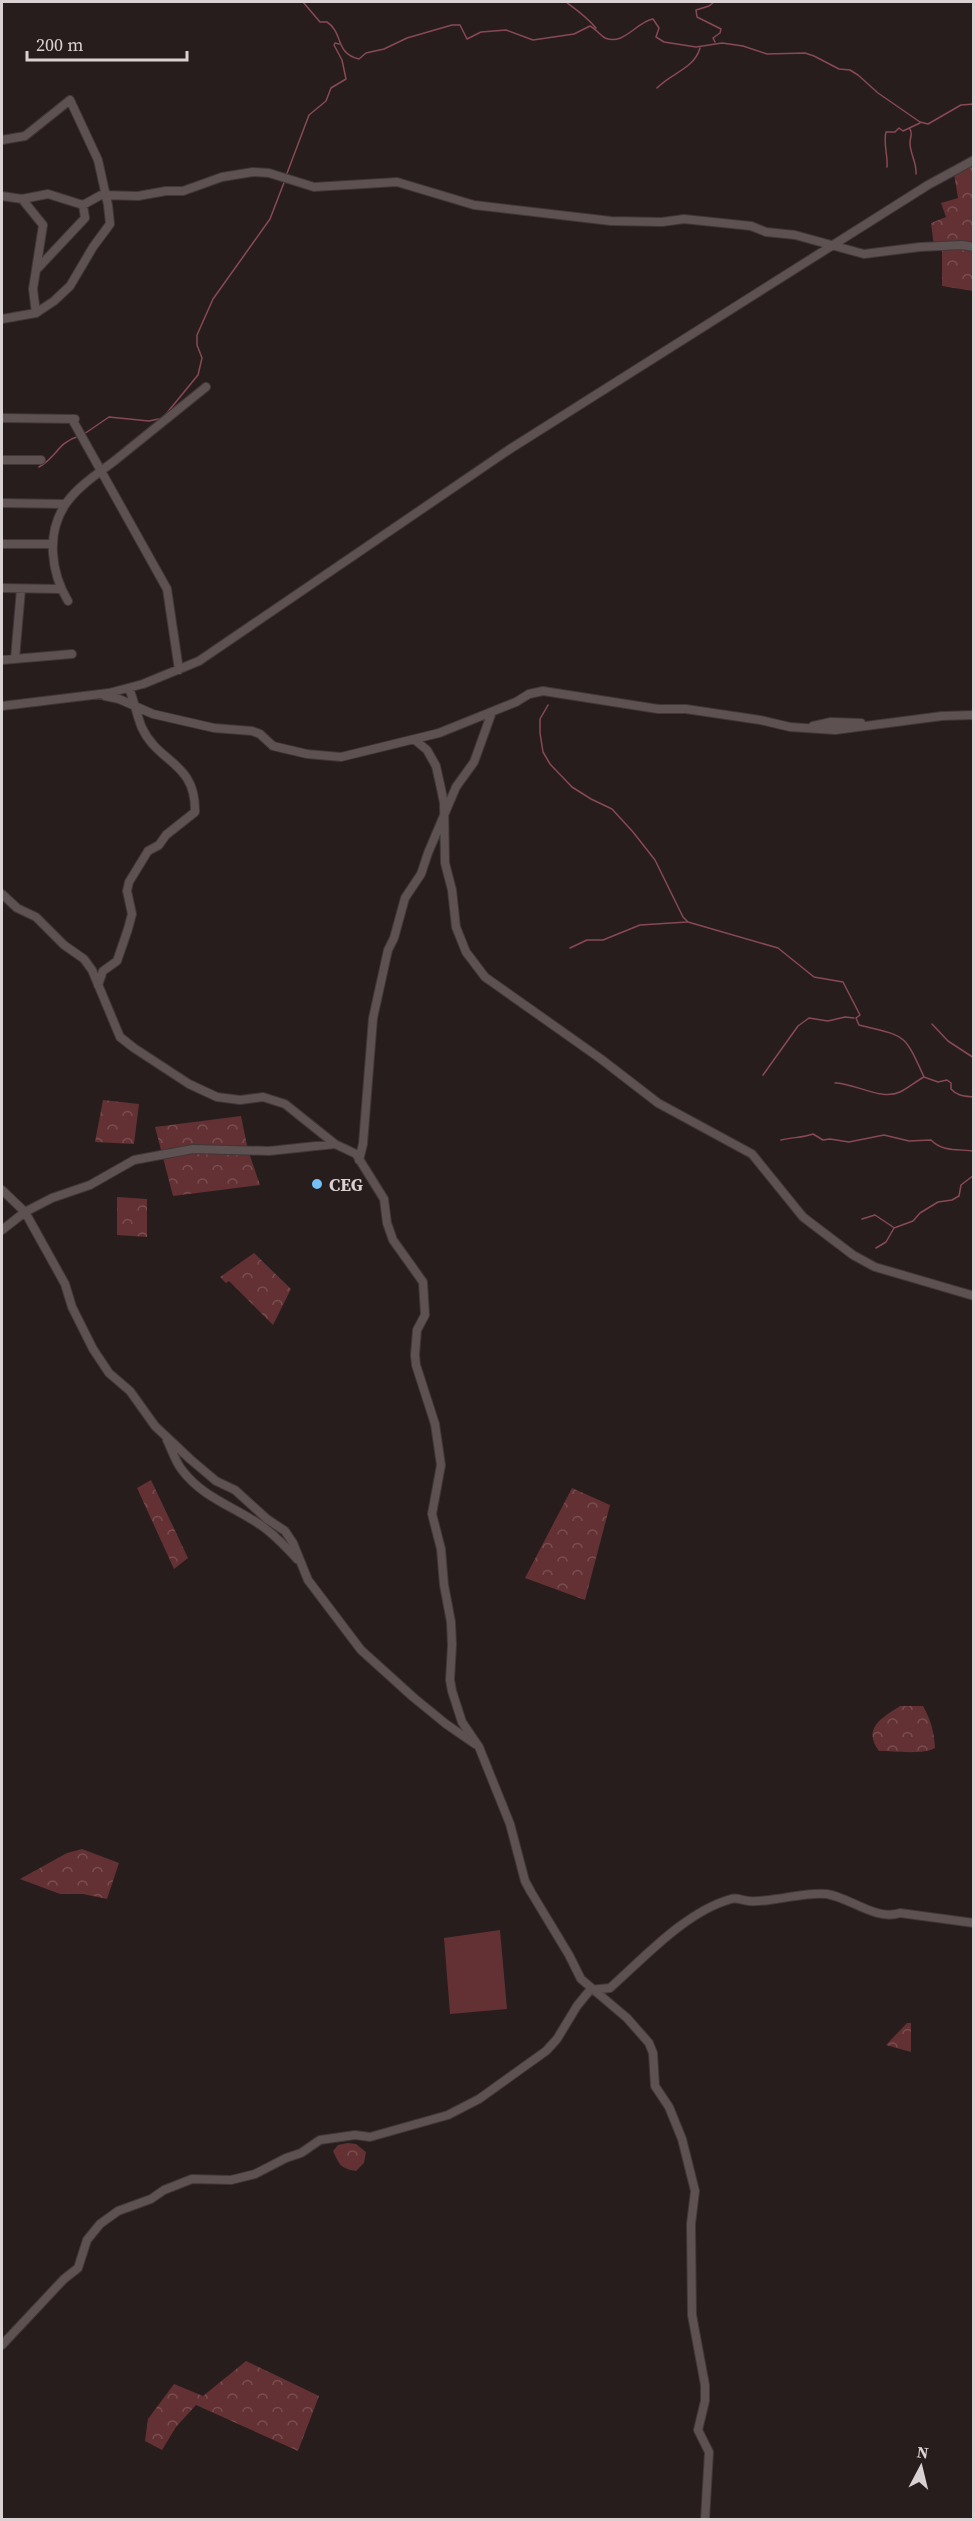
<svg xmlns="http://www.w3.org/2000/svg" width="975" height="2521" font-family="'Source Serif 4',serif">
  <defs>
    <pattern id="forest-crowns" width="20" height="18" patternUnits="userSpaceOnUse" patternTransform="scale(1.5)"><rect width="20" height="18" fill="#633134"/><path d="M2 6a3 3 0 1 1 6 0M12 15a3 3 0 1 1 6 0" fill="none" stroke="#794e50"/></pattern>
  </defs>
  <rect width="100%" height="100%" fill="#281d1d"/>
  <!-- forest -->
  <path fill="url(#forest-crowns)" d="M 973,164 L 973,291 L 942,286 L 942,247 L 934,247 L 931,223 L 946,217 L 941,203 L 958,198 L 954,174 Z
    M 103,1100 L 139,1104 L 134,1144 L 95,1142 Z
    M 241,1116 L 248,1150 L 260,1185 L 173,1196 L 155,1127 Z
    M 117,1197 L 147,1199 L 147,1237 L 117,1235 Z
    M 254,1253 L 291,1289 L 273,1325 L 229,1281 L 226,1283 L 220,1277 Z
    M 151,1480 L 188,1558 L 174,1569 L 137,1488 Z
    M 572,1488 L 610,1505 L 585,1600 L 525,1578 Z
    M 900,1706 L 923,1706 C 931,1720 934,1732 935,1748 C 924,1755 894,1751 879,1751 C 862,1728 882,1718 900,1706 Z
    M 82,1849 L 119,1863 L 107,1899 L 83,1894 L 60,1894 L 20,1879 L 67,1853 Z
    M 907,2023 L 911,2023 L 911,2052 L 886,2045 Z
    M 348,2143 L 356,2144 L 366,2152 L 364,2163 L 356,2171 C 341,2169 339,2164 333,2151 L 338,2145 Z
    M 246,2361 L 319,2396 L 298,2451 L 196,2405 L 176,2427 L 162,2450 L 145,2441 L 148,2419 L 174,2384 L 203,2396 Z"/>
  <!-- pitch -->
  <path fill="#633134" d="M 500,1930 L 507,2009 L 450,2014 L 444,1938 Z"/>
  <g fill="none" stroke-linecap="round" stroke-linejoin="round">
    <!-- stream -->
    <path stroke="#884955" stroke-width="1.5" d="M 303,2 L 320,22 L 327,22 C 344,33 334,53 359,59 L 366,53 L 384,49 L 407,38 L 452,25 L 460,25 L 467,39 L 481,32 L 506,30 L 533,40 L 574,34 L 590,26 C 596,29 600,35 605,38 C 624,46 636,22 653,19 L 659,28 L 656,37 L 664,42 L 696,47 L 722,43 L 743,46 L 767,54 L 805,53 L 814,56 L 839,69 L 850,70 L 858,75 L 878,93 L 920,122 L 928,124 L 961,105 L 974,104
      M 566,2 C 577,10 587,17 596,28
      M 714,2 L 709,6 L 696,10 L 697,17 L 721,29 L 720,33 L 713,38 L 715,42
      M 657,88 C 671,73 694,69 700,48
      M 910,129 C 913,135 910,136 910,143 C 910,154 917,163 916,174
      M 887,167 C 888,156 883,142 886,132 L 895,132 L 899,128 L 903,131 L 920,123
      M 286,176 L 309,115 L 326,101 L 331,88 L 346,79 L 342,60 L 334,45 L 335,43 L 339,44
      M 166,414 L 198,375 L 202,358 L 197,345 L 197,335 L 213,299 L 270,219 L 285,180
      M 84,434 L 109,417 L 149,421 L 163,418
      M 39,467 C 58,456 57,443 79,436
      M 548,705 L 540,719 L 540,733 L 543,752 L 550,764 L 572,787 L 591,799 L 612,809 L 633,832 L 655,860 L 683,917 L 688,922 L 778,948 L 814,977 L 843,982 L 860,1015 L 856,1018 L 859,1025 C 906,1037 903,1031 924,1077 L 938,1082 L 947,1080 L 951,1083 L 951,1089 C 957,1096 964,1096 974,1097
      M 570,948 L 587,940 L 603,940 L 640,925 L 687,922
      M 932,1024 L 948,1041 L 974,1058
      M 763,1075 L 798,1026 L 809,1018 L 828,1021 L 845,1017 L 854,1018
      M 835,1083 C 855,1083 881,1101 900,1092 C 908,1088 915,1082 924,1077
      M 781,1140 C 793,1137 802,1138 813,1134 L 823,1140 L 830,1139 L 849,1142 L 884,1135 L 909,1141 L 931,1140 C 942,1152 959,1149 974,1151
      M 862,1219 L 875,1215 L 893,1227
      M 876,1248 L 886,1242 L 894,1228 L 913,1221 L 920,1213 L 938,1202 L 952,1200 L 959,1196 L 961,1185 L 974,1175"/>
    <!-- minor casing -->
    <g stroke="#403738" stroke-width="10">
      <path id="minor" d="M 2,140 L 25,136 L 70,100 L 98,160 L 108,205 L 110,224 L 93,247 L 70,286 L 54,301 L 36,313 L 2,319
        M 2,196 L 22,199 L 48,194 L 83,205 L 101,195 L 138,196 L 166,191 L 183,191 L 222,177 L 253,172 L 269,173 L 314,187 L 397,182 L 474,205 L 611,221 L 662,222 L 684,219 L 751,226 L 766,232 L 795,235 L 864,254 L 920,247 L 962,245 L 974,247
        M 22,199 L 43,225 L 33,289 L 36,313
        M 38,268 L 85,218 L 83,205
        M 2,418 L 75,419
        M 72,419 L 167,589 L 179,670
        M 2,460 L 41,460
        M 2,503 L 65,504
        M 2,544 L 53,544
        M 2,588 L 61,589
        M 68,601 C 51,573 46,534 65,505 C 76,488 97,474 113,462 C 144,437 175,412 206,387
        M 15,659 L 21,589
        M 2,660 L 72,654
        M 105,696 L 119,699 L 153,714 L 214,728 L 252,731 L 260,734 L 273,746 L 307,754 L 341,757 L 439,733 L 516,702 L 529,694 L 543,691 L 658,709 L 686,709 L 760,720 L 790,727 L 835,730 L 942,716 L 974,715
        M 2,706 L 109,693 L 143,684 L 199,661 L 510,449 L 928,185 L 974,160
        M 813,726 L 831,722 L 861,723
        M 415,740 L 427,750 L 436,766 L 440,784 L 444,803 L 445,863 L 452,890 L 456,927 L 466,952 L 485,977 L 601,1059 L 658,1103 L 752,1154 L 803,1217 L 853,1255 L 875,1267 L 974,1296
        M 2,894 L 17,908 L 36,917 L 64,945 L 84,959 L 92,970 L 120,1037 L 134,1048 L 189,1084 L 217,1097 L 240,1100 L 263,1097 L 285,1104 L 335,1144 L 356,1154 L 384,1199 L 387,1223 L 393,1240 L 423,1282 L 425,1315 L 417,1330 L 415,1355 L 416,1365 L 435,1424 L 441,1465 L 432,1514 L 441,1549 L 444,1585 L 451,1622 L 452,1645 L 450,1680 L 452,1691 L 462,1722 L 479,1747 L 510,1824 L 525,1881 L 531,1892 L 569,1955 L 581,1979 L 627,2018 L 649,2043 L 653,2053 L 655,2086 L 669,2107 L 682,2139 L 695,2191 L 691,2224 L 692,2315 L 705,2385 L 705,2401 L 698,2430 L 709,2452 L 705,2520
        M 98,985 L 103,971 L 117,961 L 128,929 L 132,914 L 127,891 L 129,882 L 148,851 L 159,845 L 166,835 L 195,812 C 196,762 159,764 142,728 C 137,716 134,701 129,688
        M 359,1160 L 363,1144 L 373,1018 L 388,950 L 394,938 L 405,898 L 421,874 L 428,853 L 456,787 L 474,762 L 492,712
        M 2,1190 L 25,1212 L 65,1284 L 72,1307 L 93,1349 L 109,1373 L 130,1391 L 155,1426 L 190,1459 L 216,1481 L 235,1490 L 267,1519 L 285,1531 L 293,1543 L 308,1580 L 361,1650 L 413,1697 L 446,1724 L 475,1744
        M 2,1230 L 25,1212 L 52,1198 L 90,1185 L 134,1160 L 193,1149 L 269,1151 L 335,1144
        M 167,1440 C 172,1450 175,1461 182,1470 C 203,1498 235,1507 262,1526 C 276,1536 286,1547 297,1559
        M 2,2345 L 64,2279 L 78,2268 L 87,2240 L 100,2224 L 118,2211 L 151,2199 L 164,2190 L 192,2179 L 231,2180 L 255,2174 L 286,2158 L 301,2153 L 320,2140 L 355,2135 L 370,2137 L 448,2115 L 479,2099 L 546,2051 L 557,2039 L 577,2006 L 590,1990 L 610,1988 C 644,1958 685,1912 731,1899 C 737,1897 743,1901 749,1901 C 758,1902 768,1900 776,1899 C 793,1897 810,1892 827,1894 C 851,1898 876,1921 900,1913 L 974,1923"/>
    </g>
    <!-- minor -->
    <use href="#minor" stroke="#5e5152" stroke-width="8"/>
  </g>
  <!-- markers -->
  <circle fill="#74c0f6" stroke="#281d1d" stroke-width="2" cx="317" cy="1184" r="6"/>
  <g text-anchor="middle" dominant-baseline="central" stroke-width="6" stroke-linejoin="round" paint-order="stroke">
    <!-- poi labels -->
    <g font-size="18" font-weight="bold" fill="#d9d1d2" stroke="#281d1d" text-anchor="start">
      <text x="329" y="1184">CEG</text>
    </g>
  </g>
  <!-- border -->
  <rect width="975" height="2521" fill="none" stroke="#d9d1d2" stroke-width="6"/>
  <!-- north arrow -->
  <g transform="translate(921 2467) rotate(7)" stroke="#281d1d" stroke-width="4.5" paint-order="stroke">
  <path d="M0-4.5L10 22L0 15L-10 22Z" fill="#d9d1d2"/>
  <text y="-9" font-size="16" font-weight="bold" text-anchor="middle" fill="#d9d1d2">N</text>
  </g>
  <!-- scale -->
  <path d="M27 51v9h160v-9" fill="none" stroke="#d9d1d2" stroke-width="3"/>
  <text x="36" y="51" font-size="18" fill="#d9d1d2" stroke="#281d1d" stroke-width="4.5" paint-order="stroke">200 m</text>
</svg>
